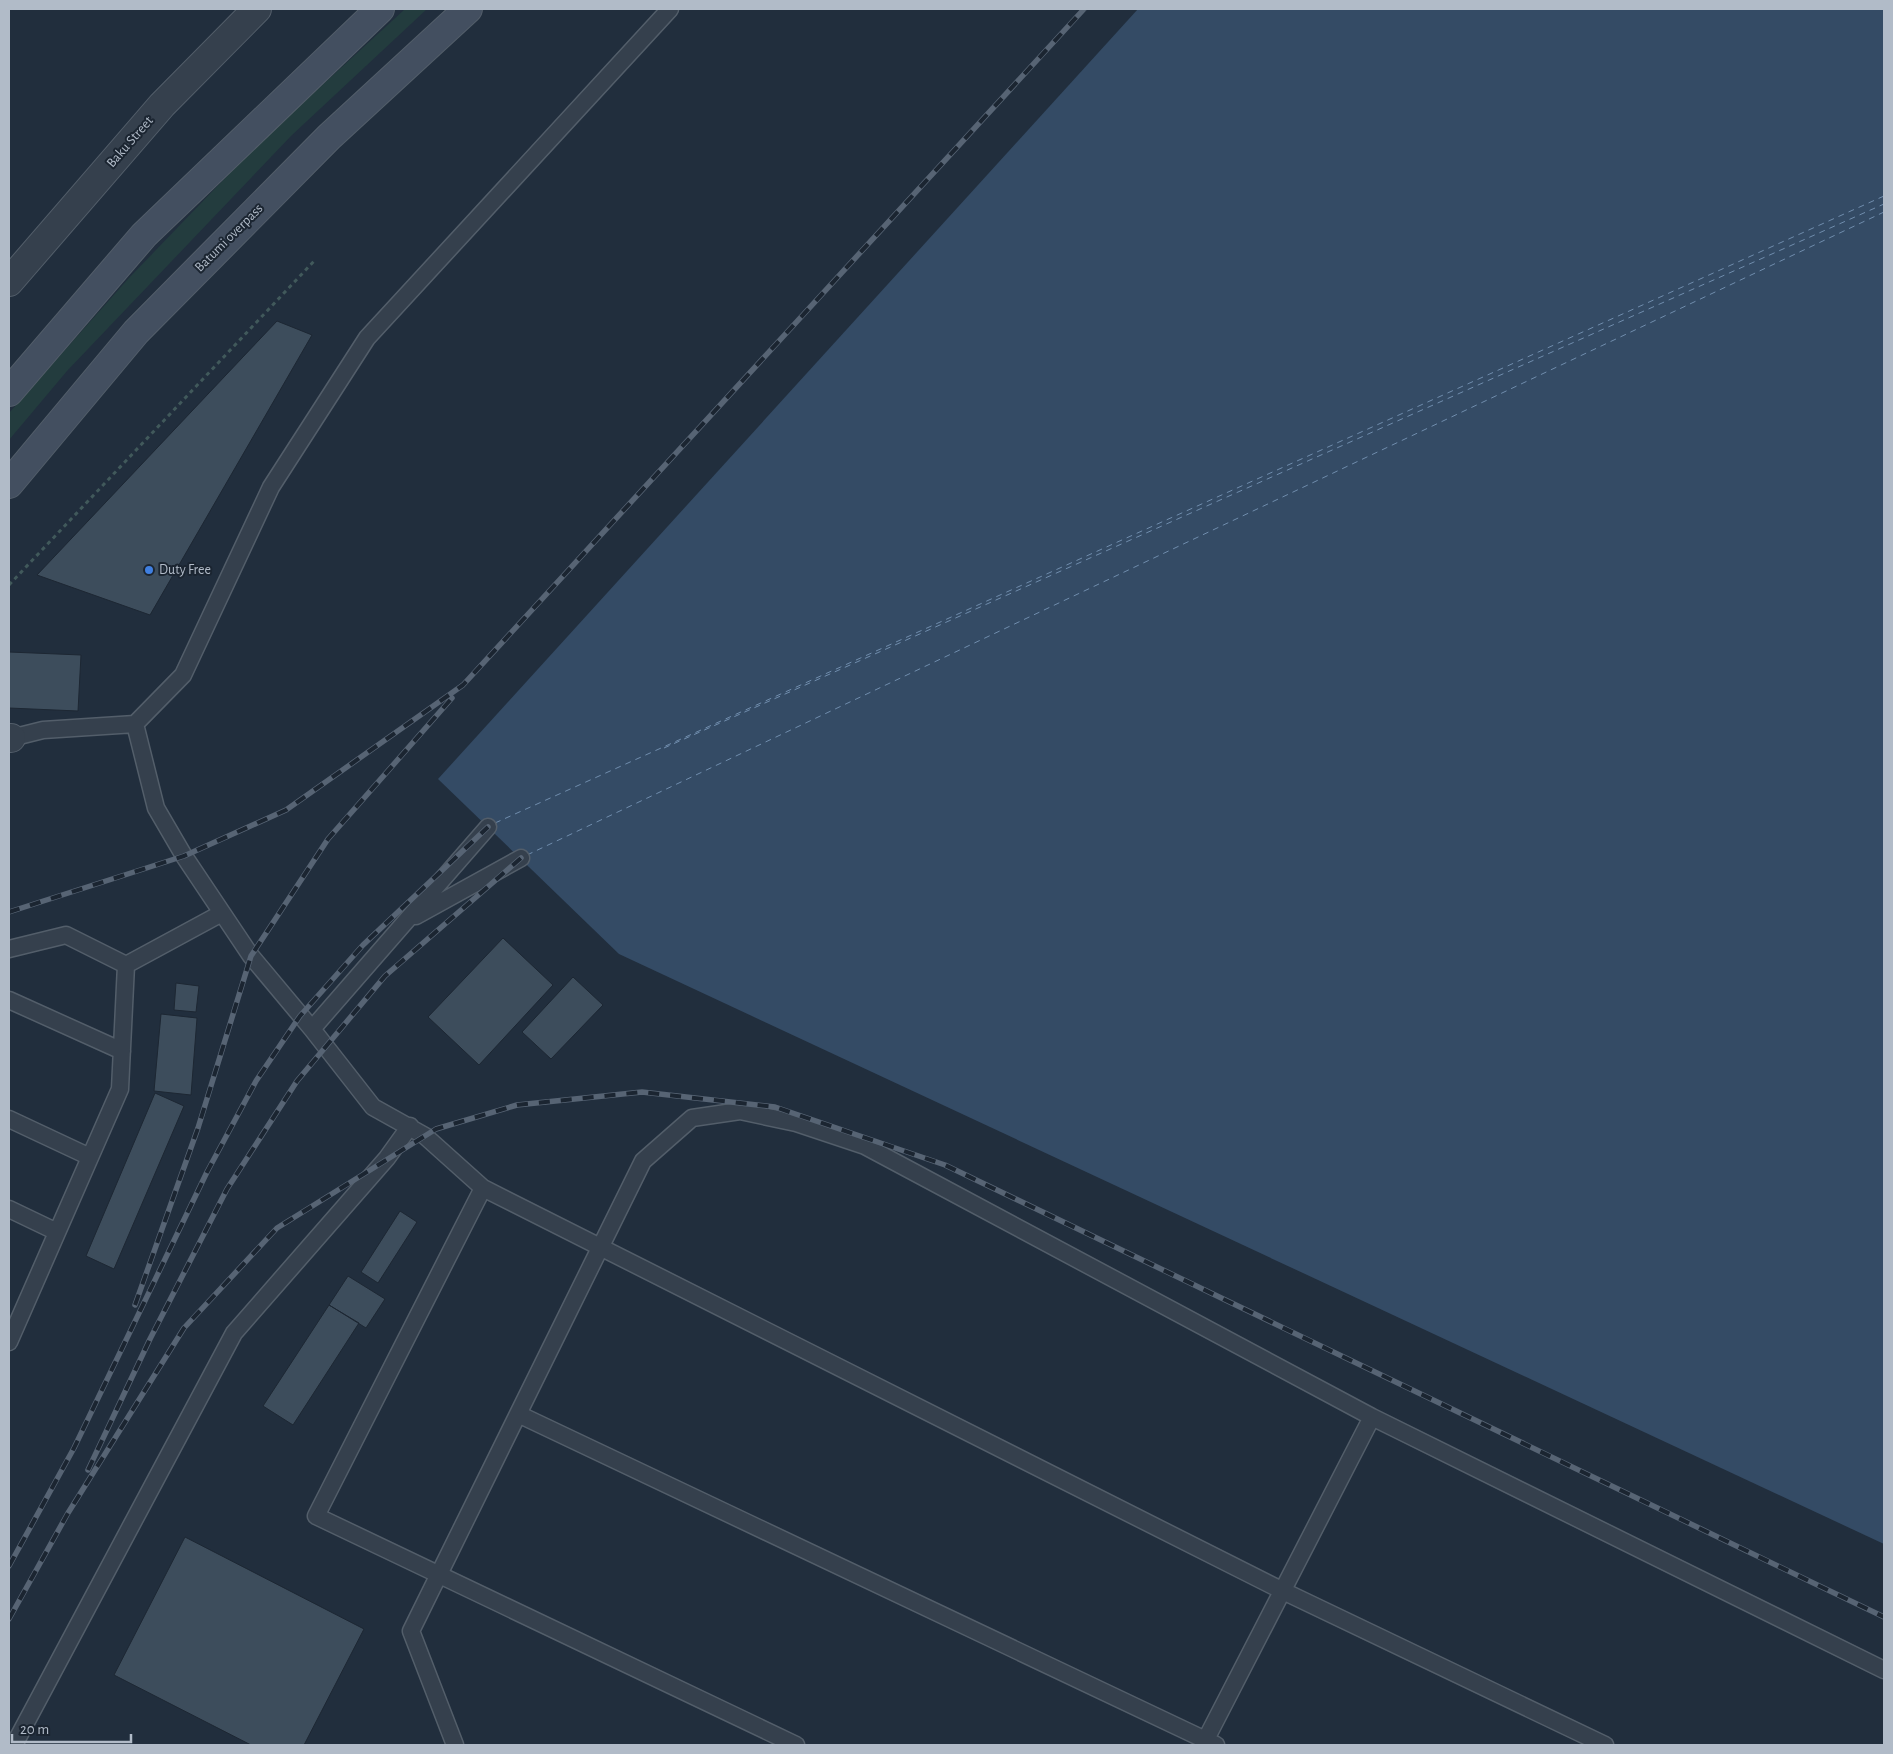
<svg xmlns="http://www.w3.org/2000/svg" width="1893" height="1754" font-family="'Alegreya Sans',sans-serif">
  <rect width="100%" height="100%" fill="#212e3d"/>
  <!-- green -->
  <path fill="#233c3e" d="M 405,9 L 427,9 L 291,136 L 67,371 L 9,440 L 9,413 L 128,279 L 257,145 Z"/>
  <!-- water -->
  <path fill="#344b65" d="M 1138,9 L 1884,9 L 1884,1544 L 619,954 L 438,779 Z"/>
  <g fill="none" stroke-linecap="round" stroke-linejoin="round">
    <!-- ferry -->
    <path stroke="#708dad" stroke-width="1" stroke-dasharray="6 5" stroke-linecap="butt" d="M 664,748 L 1884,204
      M 495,823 L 1884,196
      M 527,855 L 1884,212"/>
  </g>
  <!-- building -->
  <path fill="#3d4d5c" stroke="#1d2733" d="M 277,321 L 312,335 L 150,615 L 37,575 Z
    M 9,652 L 81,655 L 78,711 L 9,708 Z
    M 503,938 L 553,985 L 479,1065 L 428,1017 Z
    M 573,977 L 603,1005 L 551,1059 L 522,1032 Z
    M 176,983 L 199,986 L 196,1012 L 174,1010 Z
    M 161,1014 L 197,1018 L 191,1095 L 154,1091 Z
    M 155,1093 L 184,1106 L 114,1269 L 86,1256 Z
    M 400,1211 L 417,1222 L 378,1283 L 361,1272 Z
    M 348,1276 L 385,1299 L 366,1328 L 329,1305 Z
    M 329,1305 L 359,1323 L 293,1425 L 263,1406 Z
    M 185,1537 L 364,1629 L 304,1745 L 251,1745 L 114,1675 Z"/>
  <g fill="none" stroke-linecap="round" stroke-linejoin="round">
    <!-- service casing -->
    <g stroke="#535e6a" stroke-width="19">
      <path id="service" d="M 135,724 L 156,808 L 184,856 L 251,956 L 312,1029
        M 11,738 L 43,730 L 135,724 L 183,675 L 271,487 L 367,338 L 670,9
        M 488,827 L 312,1029 L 373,1107 L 425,1136 L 483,1188 L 1283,1591 L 1605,1745
        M 416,916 L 521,858
        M 9,949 L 66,935 L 126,965
        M 9,1000 L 122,1051
        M 9,1119 L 90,1157
        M 483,1188 L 316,1516 L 796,1745
        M 9,1209 L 57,1232
        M 9,1342 L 120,1089 L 126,965 L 222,913
        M 14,1745 L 234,1333 L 387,1158 L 410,1126
        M 455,1745 L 411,1631 L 518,1414
        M 1203,1745 L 1372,1417
        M 1216,1745 L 518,1414 L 643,1161 L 692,1118 L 740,1111 L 796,1123 L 865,1146 L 1372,1417 L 1884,1670"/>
    </g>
    <!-- minor casing -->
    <g stroke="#535e6a" stroke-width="30">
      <path id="minor" d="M 9,282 L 162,105 L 257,9
        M 9,738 L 11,738"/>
    </g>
    <!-- secondary casing -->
    <g stroke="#535e6a" stroke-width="30">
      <path id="secondary" d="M 9,392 L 144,235 L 380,9
        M 9,484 L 136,332 L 329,137 L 468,9"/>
    </g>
    <!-- path -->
    <path stroke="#41595b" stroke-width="3" stroke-dasharray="4 4" stroke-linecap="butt" d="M 9,585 L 316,259"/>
    <!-- service -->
    <use href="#service" stroke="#35404d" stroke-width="16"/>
    <!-- minor -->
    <use href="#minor" stroke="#35404d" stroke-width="28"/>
    <!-- secondary -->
    <use href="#secondary" stroke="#434f60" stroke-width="28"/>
    <!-- rail casing -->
    <g stroke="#576474" stroke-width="5.5">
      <path id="rail" d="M 9,912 L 184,856 L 286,810 L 463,685 L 1084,9
        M 135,1305 L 198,1128 L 251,956 L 328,839 L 452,698
        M 88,1470 L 150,1339 L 227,1189 L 297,1081 L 385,976 L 521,858
        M 9,1566 L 74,1448 L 207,1172 L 256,1081 L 300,1016 L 363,945 L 488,827
        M 9,1619 L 68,1513 L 184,1328 L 277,1228 L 436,1129 L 517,1105 L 642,1092 L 775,1107 L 945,1165 L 1884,1617"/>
    </g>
    <!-- rail -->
    <use href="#rail" stroke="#1b2531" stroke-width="4" stroke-dasharray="11" stroke-linecap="butt"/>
  </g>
  <!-- markers -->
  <circle fill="#3f7fe0" stroke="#1b2531" stroke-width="2" cx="149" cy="570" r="5"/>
  <g text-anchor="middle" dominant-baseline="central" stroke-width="4" stroke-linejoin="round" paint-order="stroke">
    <!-- street labels -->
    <g font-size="14" fill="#b1bbc8" stroke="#1b2531">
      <text transform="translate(130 142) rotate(-49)">Baku Street</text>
      <text transform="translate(229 238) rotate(-45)">Batumi overpass</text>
    </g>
    <!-- poi labels -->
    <g font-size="14" fill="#b1bbc8" stroke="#1b2531" text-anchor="start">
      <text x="159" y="570">Duty Free</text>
    </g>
  </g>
  <!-- border -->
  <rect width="1893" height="1754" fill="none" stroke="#b1bbc8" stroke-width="20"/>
  <!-- scale -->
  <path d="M12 1734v8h119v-8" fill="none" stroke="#b1bbc8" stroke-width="2.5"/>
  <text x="20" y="1734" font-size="15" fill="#b1bbc8" stroke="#1b2531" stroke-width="4" paint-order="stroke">20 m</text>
</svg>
